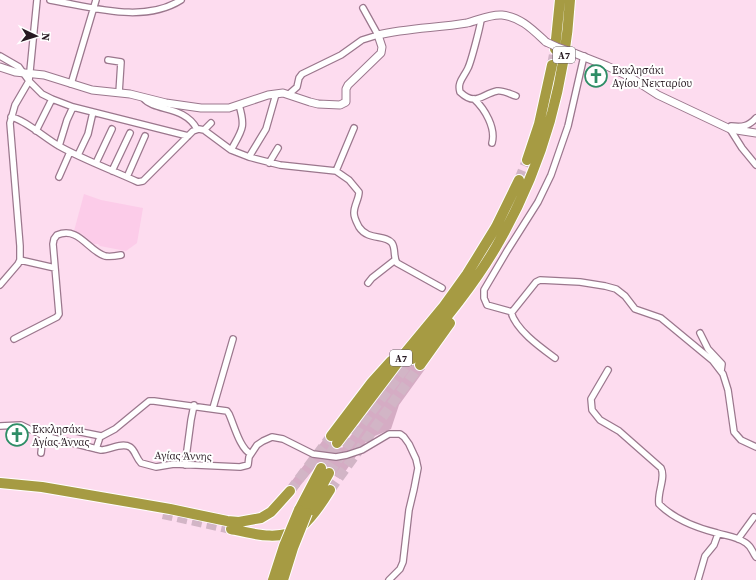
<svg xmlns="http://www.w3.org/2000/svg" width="756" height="580" font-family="'Source Serif 4',serif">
  <rect width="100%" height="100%" fill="#fddcef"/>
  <!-- built -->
  <path fill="#fccce9" d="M 84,194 L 101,200 L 143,208 L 137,243 L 126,251 L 100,246 L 98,244 L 94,244 L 82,234 L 74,231 Z"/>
  <!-- green -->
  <path fill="#d5acc4" d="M 522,180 L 510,214 L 483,261 L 410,357 L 425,369 L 399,405 L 391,429 L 368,439 L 340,479 L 317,465 L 295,492 L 288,486 L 327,435 L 342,448 L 408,356 L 446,308 Z"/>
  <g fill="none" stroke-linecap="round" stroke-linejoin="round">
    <!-- motorway-tunnel -->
    <path stroke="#d2b5c6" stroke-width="10" stroke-dasharray="10 5" stroke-linecap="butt" d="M 552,65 L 555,49
      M 519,180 L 527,160
      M 321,468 L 337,443
      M 329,473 L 361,425 L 412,359
      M 330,490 L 420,365
      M 290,491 L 331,436
      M 163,514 L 231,529"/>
    <!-- minor casing -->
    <g stroke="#9b778d" stroke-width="8">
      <path id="minor" d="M 50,0 C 92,7 143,24 181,0
        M 481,19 C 481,24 471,62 468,68 C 464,77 457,82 460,92 C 476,107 482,94 497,91 C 503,90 510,94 516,96
        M 0,56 L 19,67 L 29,81 L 42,94 L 52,99 L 73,107 L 188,136
        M 584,56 L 568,126 L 551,175 L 538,202 L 507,251 L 484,290 L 484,298 L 487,305 L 512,312 L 536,282 L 540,280 L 580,282 L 605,286 L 616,289 L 625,296 L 635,309 L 661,318 L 713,361 L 723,374 L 728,390 L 734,432 L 741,440 L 756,447
        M 108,60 L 121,62 L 119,93
        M 71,84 L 96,0
        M 289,94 L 297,87 L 299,78 L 302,74 L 341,55 L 362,40 L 378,35 L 363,8
        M 143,98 C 155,112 184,105 197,129
        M 474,99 C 485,109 496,128 492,143
        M 11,117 C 24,119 46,139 59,146 C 84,160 112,170 138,182 L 143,181 L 193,131 L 199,129 L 204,130 L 231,150 L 249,157 L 280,165 L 336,171 L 349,180 L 359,192 C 359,199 354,205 354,213 C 354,218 357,223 359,227 C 368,241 385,234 392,243 C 396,249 393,257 397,263 L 442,288
        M 731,126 C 742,127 748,127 756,118
        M 730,129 L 742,148 L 756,165
        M 204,130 L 211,123
        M 36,131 L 52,99
        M 59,146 L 67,120 L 73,107
        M 231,150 C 242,130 246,128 239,105
        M 78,155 L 88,134 L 93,112
        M 249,157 L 266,129 L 276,94
        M 96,163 L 112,129
        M 269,163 L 278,148
        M 112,171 L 130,133
        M 336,171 L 354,128
        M 59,177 L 70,152
        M 127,177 L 145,136
        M 20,260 L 55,268
        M 368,283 L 372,278 L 395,260
        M 0,285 L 18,264 L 20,260 L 20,246 L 10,123 L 15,105 L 29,81 L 37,0
        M 511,312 C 516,330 540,347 555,358
        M 700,333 L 708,349 L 722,364 L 721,371
        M 14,339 L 57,317 L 59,314 L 53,244 L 54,239 L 57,235 C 79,226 88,251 105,256 C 110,257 116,256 121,255
        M 608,370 L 591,399 L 592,410 L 600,420 L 619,431 L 661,468 C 666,478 657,492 659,504 C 674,519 697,528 717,533 C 727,536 736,536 746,543 C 752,547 752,552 756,557
        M 213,408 L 233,339
        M 0,426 L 21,425 L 44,436 L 101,450 C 109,450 122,442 130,447 C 135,450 136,458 141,463 L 156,467 L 174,464 L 240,467 L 248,465 L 249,457 L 257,445 L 263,441 L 272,437 L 283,439 L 313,454 L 336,457 L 347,455 L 362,450 L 389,434 L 400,434 L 404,437 L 409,444 L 416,459 L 418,468 L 414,489 L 409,510 L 403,562 L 400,569 L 389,580
        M 76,431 L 101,436
        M 96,449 L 100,437 L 115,429 L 149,401 L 154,401 L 227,411 L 229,414 C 234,425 240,449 251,454
        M 41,453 L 43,435
        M 185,465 L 191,420 L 194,405
        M 738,539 L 754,517
        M 698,580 L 705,556 L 714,545 L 718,534"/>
    </g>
    <!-- tertiary casing -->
    <g stroke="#9b778d" stroke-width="9">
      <path id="tertiary" d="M 574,53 L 607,66 L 630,77 L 658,95 L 730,129 L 756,133
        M 0,67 L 15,72 L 44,75 L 92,90 L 130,94 L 166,103 L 201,108 L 229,108 L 268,95 L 283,93 L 310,102 L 318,104 L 340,105 L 346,102 L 346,89 L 348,85 L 381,53 L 382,47 L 378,35 C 407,28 437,28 467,23 C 479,20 490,14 502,15 C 521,17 533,30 546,42"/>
    </g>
    <!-- motorway casing -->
    <g stroke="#fff" stroke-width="12">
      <path id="motorway" d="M 555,49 L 560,0
        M 527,160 L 539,124 L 552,65
        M 412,359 C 442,323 472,288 496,247 C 540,172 565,87 570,0
        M 420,365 L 450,323
        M 331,436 L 372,382 L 391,361
        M 337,443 L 405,353 L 444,306 L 467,274 L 496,227 L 519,180
        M 0,483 L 42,487 L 170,509 L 227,521 L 239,522 L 261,518 L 271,512 L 290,491
        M 299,510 L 321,468
        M 307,513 L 329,473
        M 231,529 C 253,534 282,542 301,527 C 313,517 322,503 330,490"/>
    </g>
    <!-- minor -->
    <use href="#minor" stroke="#fff" stroke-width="5.5"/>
    <!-- tertiary -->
    <use href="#tertiary" stroke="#fff" stroke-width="7"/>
    <!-- motorway -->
    <use href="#motorway" stroke="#a69b43" stroke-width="10"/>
    <!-- tertiary-bridge casing -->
    <g stroke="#9b778d" stroke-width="9" stroke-linecap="butt">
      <path id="tertiary-bridge" d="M 546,42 L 557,47 L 574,53"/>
    </g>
    <!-- motorway-bridge casing -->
    <g stroke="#fff" stroke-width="12" stroke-linecap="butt">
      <path id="motorway-bridge" d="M 273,580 L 284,546 L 299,510
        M 283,580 L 293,548 L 307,513"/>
    </g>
    <!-- tertiary-bridge -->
    <use href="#tertiary-bridge" stroke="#fff" stroke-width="7"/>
    <!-- motorway-bridge -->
    <use href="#motorway-bridge" stroke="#a69b43" stroke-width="10"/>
  </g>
  <!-- icons -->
  <defs>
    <g id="church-ring" transform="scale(1.15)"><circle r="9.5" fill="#fff" stroke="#2e8d66" stroke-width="1.5"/><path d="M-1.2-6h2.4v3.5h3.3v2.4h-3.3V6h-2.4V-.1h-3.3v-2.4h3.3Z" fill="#2e8d66"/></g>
  </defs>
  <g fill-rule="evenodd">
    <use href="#church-ring" x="596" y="76"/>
    <use href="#church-ring" x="17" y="435"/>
  </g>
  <g text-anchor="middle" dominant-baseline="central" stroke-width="4" stroke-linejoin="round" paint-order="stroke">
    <!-- shield labels -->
    <g fill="#fff" stroke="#685e64" stroke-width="1">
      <rect x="553" y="47" width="22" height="16" rx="3"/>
      <rect x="390" y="350" width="22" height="16" rx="3"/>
    </g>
    <g font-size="10" font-weight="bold" fill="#271921">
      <text x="564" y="55">Α7</text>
      <text x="401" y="358">Α7</text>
    </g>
    <!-- poi labels -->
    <g font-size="11" fill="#271921" stroke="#fff" text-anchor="start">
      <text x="612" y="70">Εκκλησάκι<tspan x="612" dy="13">Αγίου Νεκταρίου</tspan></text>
      <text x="32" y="429">Εκκλησάκι<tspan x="32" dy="13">Αγίας Άννας</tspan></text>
    </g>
    <!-- street labels -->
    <g font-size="11" fill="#271921" stroke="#fff">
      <text transform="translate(183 456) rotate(1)">Αγίας Άννης</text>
    </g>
  </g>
  <!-- north arrow -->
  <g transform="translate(36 36) rotate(94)" stroke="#ffffff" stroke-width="3" paint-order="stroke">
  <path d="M0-3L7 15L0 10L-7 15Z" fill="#271921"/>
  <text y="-6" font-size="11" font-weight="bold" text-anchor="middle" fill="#271921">N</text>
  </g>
</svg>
